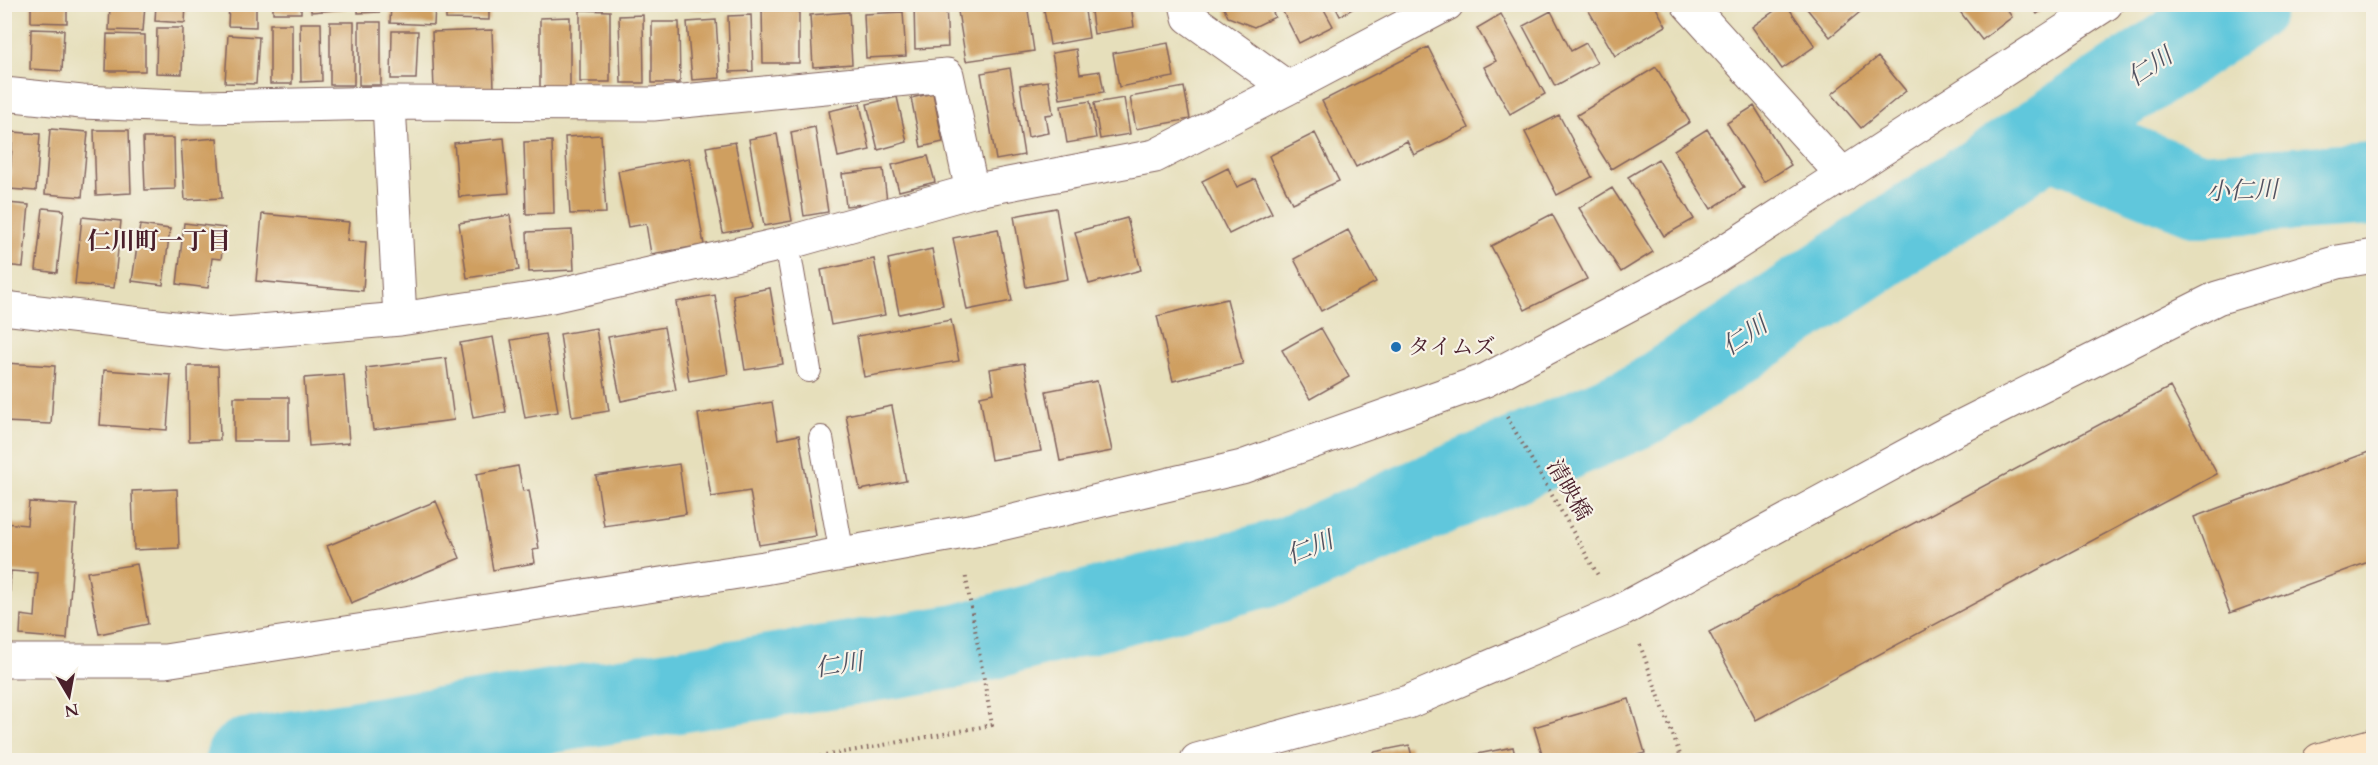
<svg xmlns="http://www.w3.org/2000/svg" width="2378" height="765" font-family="Cardo,'Noto Serif JP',serif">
  <rect width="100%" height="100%" fill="#f7f3e8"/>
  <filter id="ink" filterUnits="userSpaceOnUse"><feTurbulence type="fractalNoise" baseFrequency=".0167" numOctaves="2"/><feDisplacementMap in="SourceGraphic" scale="12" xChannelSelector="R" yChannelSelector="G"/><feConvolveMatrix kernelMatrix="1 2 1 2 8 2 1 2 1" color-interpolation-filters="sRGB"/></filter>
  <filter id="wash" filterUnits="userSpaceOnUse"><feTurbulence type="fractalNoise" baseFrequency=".008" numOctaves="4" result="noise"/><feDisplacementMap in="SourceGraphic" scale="24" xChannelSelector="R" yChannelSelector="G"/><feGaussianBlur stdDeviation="1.35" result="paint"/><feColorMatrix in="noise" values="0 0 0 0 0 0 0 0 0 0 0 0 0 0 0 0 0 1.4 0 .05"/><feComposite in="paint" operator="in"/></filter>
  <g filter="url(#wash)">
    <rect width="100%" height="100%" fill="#e6dfbb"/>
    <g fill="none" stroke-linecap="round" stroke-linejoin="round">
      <!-- river -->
      <path stroke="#60c7dc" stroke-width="84" d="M 2049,135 L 2199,195 L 2374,184
        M 247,760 L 958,646 L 1288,559 L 1645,403 L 2245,4"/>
    </g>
    <g id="blocks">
      <!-- building -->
      <path fill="#cf9f60" d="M 31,4 L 67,4 L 67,23 L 31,22 Z
        M 110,4 L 145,4 L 143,31 L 109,30 Z
        M 156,4 L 186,4 L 185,23 L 155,21 Z
        M 229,4 L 256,4 L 256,27 L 228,26 Z
        M 273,4 L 301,4 L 301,13 L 273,13 Z
        M 311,4 L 347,4 L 347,9 L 311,12 Z
        M 358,4 L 380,4 L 380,12 L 358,13 Z
        M 446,4 L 489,4 L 489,20 L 446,19 Z
        M 688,4 L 714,4 L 714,10 L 688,9 Z
        M 726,4 L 752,4 L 751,10 L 726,9 Z
        M 914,4 L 946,4 L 948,47 L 915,49 Z
        M 1027,4 L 1034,51 L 966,61 L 957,5 Z
        M 1043,4 L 1084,4 L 1089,38 L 1050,45 Z
        M 1090,4 L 1131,4 L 1134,27 L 1094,34 Z
        M 1222,4 L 1269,4 L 1275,17 L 1254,27 L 1228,17 Z
        M 1279,4 L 1321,4 L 1333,26 L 1299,43 Z
        M 1334,4 L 1361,4 L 1340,16 Z
        M 1585,4 L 1654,4 L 1666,26 L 1615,56 Z
        M 1784,4 L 1786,4 L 1815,46 L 1782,69 L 1752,27 Z
        M 1803,4 L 1853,4 L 1860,12 L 1830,37 Z
        M 1954,4 L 2003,4 L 2012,17 L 1982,40 Z
        M 2030,4 L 2051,4 L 2037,14 Z
        M 391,5 L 435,5 L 434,25 L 390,23 Z
        M 762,9 L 799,9 L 799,63 L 763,63 Z
        M 580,10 L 610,11 L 610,82 L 580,82 Z
        M 1551,11 L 1571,51 L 1586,43 L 1597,63 L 1555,86 L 1523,26 Z
        M 849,12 L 852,64 L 813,67 L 810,15 Z
        M 903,12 L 906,56 L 866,58 L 864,14 Z
        M 1501,14 L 1545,94 L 1510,114 L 1484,67 L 1496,61 L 1477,28 Z
        M 643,15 L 644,83 L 621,83 L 619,16 Z
        M 751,15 L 753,71 L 730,72 L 728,16 Z
        M 570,17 L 570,89 L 540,89 L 540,18 Z
        M 716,20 L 720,78 L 692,80 L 687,22 Z
        M 330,22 L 354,22 L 354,85 L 330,85 Z
        M 359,22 L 381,22 L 381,85 L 359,85 Z
        M 652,22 L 679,22 L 680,83 L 652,83 Z
        M 300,23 L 321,23 L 322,81 L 301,82 Z
        M 270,24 L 292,24 L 292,84 L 270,84 Z
        M 157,28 L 183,28 L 182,74 L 156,73 Z
        M 31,29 L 64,30 L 62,71 L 30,69 Z
        M 492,30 L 494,89 L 434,91 L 432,32 Z
        M 392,31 L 418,31 L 416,79 L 391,79 Z
        M 107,34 L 145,35 L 145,71 L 106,71 Z
        M 228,35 L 259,37 L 256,84 L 225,83 Z
        M 1168,43 L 1174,77 L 1119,87 L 1113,53 Z
        M 1428,47 L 1469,128 L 1414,155 L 1407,141 L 1356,167 L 1322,101 Z
        M 1076,49 L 1080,74 L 1100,71 L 1104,92 L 1060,99 L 1052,53 Z
        M 1878,57 L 1906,91 L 1861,128 L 1832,94 Z
        M 1656,67 L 1690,122 L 1611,169 L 1577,115 Z
        M 1010,68 L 1024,155 L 996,160 L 981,73 Z
        M 1048,81 L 1053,114 L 1045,115 L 1048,133 L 1028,137 L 1020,85 Z
        M 1184,87 L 1190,119 L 1136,129 L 1130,97 Z
        M 933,93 L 943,142 L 921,147 L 911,98 Z
        M 897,97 L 907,142 L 878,150 L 867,104 Z
        M 1124,98 L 1130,134 L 1100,139 L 1094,103 Z
        M 1090,101 L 1096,138 L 1067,143 L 1061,106 Z
        M 860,104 L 870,150 L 838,157 L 829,111 Z
        M 1754,106 L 1791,165 L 1764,182 L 1727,123 Z
        M 1559,115 L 1592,177 L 1557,195 L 1525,132 Z
        M 815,127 L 828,212 L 804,216 L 791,132 Z
        M 50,129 L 88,132 L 82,197 L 45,194 Z
        M 1707,129 L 1744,188 L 1711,209 L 1674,150 Z
        M 94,130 L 129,130 L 131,193 L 96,195 Z
        M 13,132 L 40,134 L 36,191 L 9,189 Z
        M 1315,133 L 1339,181 L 1292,203 L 1269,156 Z
        M 777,134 L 792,221 L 764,226 L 749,139 Z
        M 601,135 L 606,213 L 570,214 L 565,137 Z
        M 143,138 L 174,138 L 175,189 L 145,190 Z
        M 217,138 L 222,198 L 185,200 L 181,141 Z
        M 504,138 L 509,193 L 459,197 L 454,143 Z
        M 552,141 L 554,213 L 526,214 L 524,142 Z
        M 735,142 L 752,228 L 723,233 L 706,147 Z
        M 928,156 L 935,182 L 899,191 L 892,165 Z
        M 689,158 L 704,245 L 651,254 L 646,224 L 628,227 L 618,171 Z
        M 1658,159 L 1694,219 L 1664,236 L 1628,177 Z
        M 1228,168 L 1237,187 L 1255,179 L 1272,213 L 1229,234 L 1202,181 Z
        M 883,169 L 887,201 L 846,206 L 842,174 Z
        M 1612,188 L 1653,252 L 1621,272 L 1579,208 Z
        M 7,203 L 29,205 L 23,267 L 4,265 Z
        M 43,208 L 64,210 L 57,273 L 36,270 Z
        M 1056,208 L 1068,279 L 1026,287 L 1014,216 Z
        M 262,214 L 349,222 L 347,241 L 366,242 L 363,291 L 256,281 Z
        M 1552,214 L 1587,279 L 1525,310 L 1491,246 Z
        M 510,215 L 519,270 L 467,278 L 459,223 Z
        M 82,217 L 121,221 L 114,288 L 75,284 Z
        M 1127,218 L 1141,270 L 1089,284 L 1075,232 Z
        M 184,223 L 225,228 L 221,259 L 212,258 L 208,288 L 177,284 Z
        M 140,225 L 170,229 L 163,285 L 132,281 Z
        M 998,229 L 1012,301 L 967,310 L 953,238 Z
        M 572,230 L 574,270 L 529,272 L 527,232 Z
        M 1348,230 L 1376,282 L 1321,311 L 1294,259 Z
        M 932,249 L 943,305 L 899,314 L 888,259 Z
        M 874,259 L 885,315 L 831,325 L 821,270 Z
        M 770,288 L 783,364 L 745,370 L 733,295 Z
        M 715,295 L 728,374 L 689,381 L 676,302 Z
        M 1227,299 L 1243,364 L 1173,381 L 1157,316 Z
        M 951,320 L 959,361 L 864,377 L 857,336 Z
        M 664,327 L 676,390 L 621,401 L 608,337 Z
        M 596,328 L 609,411 L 572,417 L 560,334 Z
        M 1321,328 L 1349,377 L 1310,399 L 1282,350 Z
        M 545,334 L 558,412 L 525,418 L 511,340 Z
        M 493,337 L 506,412 L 473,418 L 460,343 Z
        M 446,358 L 454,420 L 373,430 L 366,368 Z
        M 4,363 L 55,366 L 51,424 L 4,422 Z
        M 1024,363 L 1041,451 L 991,460 L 980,396 L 994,393 L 990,369 Z
        M 188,366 L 218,366 L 220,440 L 189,441 Z
        M 104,370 L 171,375 L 167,430 L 100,425 Z
        M 344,375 L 349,443 L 309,446 L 304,378 Z
        M 1097,381 L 1112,451 L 1060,461 L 1046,391 Z
        M 2170,387 L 2217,474 L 1756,720 L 1709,632 Z
        M 234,397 L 289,397 L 289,441 L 234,441 Z
        M 772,402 L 778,439 L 799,435 L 816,536 L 759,545 L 750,491 L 711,497 L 698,414 Z
        M 892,406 L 906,481 L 860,490 L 846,415 Z
        M 2374,450 L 2374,560 L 2230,613 L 2194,517 Z
        M 679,464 L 686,514 L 604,526 L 596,476 Z
        M 518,466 L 523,491 L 529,490 L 539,549 L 533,550 L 535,563 L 493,570 L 476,474 Z
        M 177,489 L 179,548 L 134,550 L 132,491 Z
        M 436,501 L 460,558 L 351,603 L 327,546 Z
        M 29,502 L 77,505 L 67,639 L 20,635 L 21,615 L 35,617 L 38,573 L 11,571 L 9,610 L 4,610 L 4,523 L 27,525 Z
        M 137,564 L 148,624 L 99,634 L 87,572 Z
        M 1629,699 L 1645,753 L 1618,760 L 1544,760 L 1534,727 Z
        M 1409,745 L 1413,760 L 1376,760 L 1374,752 Z
        M 1513,747 L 1516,760 L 1452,760 L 1452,759 Z"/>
    </g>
  </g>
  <g filter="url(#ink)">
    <use href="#blocks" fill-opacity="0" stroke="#81625d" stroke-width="1.5"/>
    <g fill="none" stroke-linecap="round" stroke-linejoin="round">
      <!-- lane casing -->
      <g stroke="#81625d" stroke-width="26">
        <path id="lane" d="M 787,243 L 809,370
          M 821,438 L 842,555"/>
      </g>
      <!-- street casing -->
      <g stroke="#81625d" stroke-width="35">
        <path id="street" d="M 1186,4 L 1189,17 L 1288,88
          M 1688,4 L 1843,175
          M 4,94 L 82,102 L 202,107 L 389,103 L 400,319
          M 389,103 L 653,104 L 947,75 L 972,191
          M 4,308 L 225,334 L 400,319 L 552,296 L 787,243 L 972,191 L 1155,156 L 1288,88 L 1447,4
          M 4,661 L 165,661 L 764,568 L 975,530 L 1242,467 L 1486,380 L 1702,266 L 2106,4
          M 1197,760 L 1408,702 L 1620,611 L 1950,432 L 2217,298 L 2338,262 L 2374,256"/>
      </g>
      <!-- secondary casing -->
      <g stroke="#81625d" stroke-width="35">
        <path id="secondary" d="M 2319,760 L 2374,745"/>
      </g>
      <!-- path -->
      <path stroke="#81625d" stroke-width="4" stroke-dasharray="1.5 4.5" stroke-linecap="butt" d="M 1507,417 L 1599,577
        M 1640,645 L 1682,760
        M 802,760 L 992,725 L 965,573"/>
      <!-- lane -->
      <use href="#lane" stroke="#fff" stroke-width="24"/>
      <!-- street -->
      <use href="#street" stroke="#fff" stroke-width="33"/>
      <!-- secondary -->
      <use href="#secondary" stroke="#fce5c4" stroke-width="33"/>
    </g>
  </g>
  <!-- markers -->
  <circle fill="#1f6fb2" stroke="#f7f3e8" stroke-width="2" cx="1396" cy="347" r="6"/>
  <g text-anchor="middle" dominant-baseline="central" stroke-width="4.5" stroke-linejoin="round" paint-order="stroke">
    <!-- poi labels -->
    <g font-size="22" fill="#4a1f2b" stroke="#f7f3e8" text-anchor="start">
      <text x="1408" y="347">タイムズ</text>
    </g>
    <!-- street labels -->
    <g font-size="22" fill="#4a1f2b" stroke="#f7f3e8">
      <text transform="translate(1569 490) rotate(60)">清映橋</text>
    </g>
    <!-- water labels -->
    <g font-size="24" font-style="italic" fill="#515160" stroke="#f7f3e8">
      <text transform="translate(2150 67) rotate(-34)">仁川</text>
      <text transform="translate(2242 191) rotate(-2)">小仁川</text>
      <text transform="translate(1745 336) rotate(-34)">仁川</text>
      <text transform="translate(1310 548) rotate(-22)">仁川</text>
      <text transform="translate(839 665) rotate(-9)">仁川</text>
    </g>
    <!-- neighbourhood labels -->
    <g font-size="24" font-weight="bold" fill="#4a1f2b" stroke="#f7f3e8">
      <text x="159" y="241">仁川町一丁目</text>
    </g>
  </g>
  <!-- margin -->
  <rect width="2378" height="765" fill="none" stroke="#f7f3e8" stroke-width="24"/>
  <!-- north arrow -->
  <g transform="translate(69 696) rotate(170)" stroke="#f7f3e8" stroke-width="4.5" paint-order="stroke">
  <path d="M0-4.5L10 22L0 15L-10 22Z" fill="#4a1f2b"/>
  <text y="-9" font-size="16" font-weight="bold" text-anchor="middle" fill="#4a1f2b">N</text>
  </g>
</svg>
